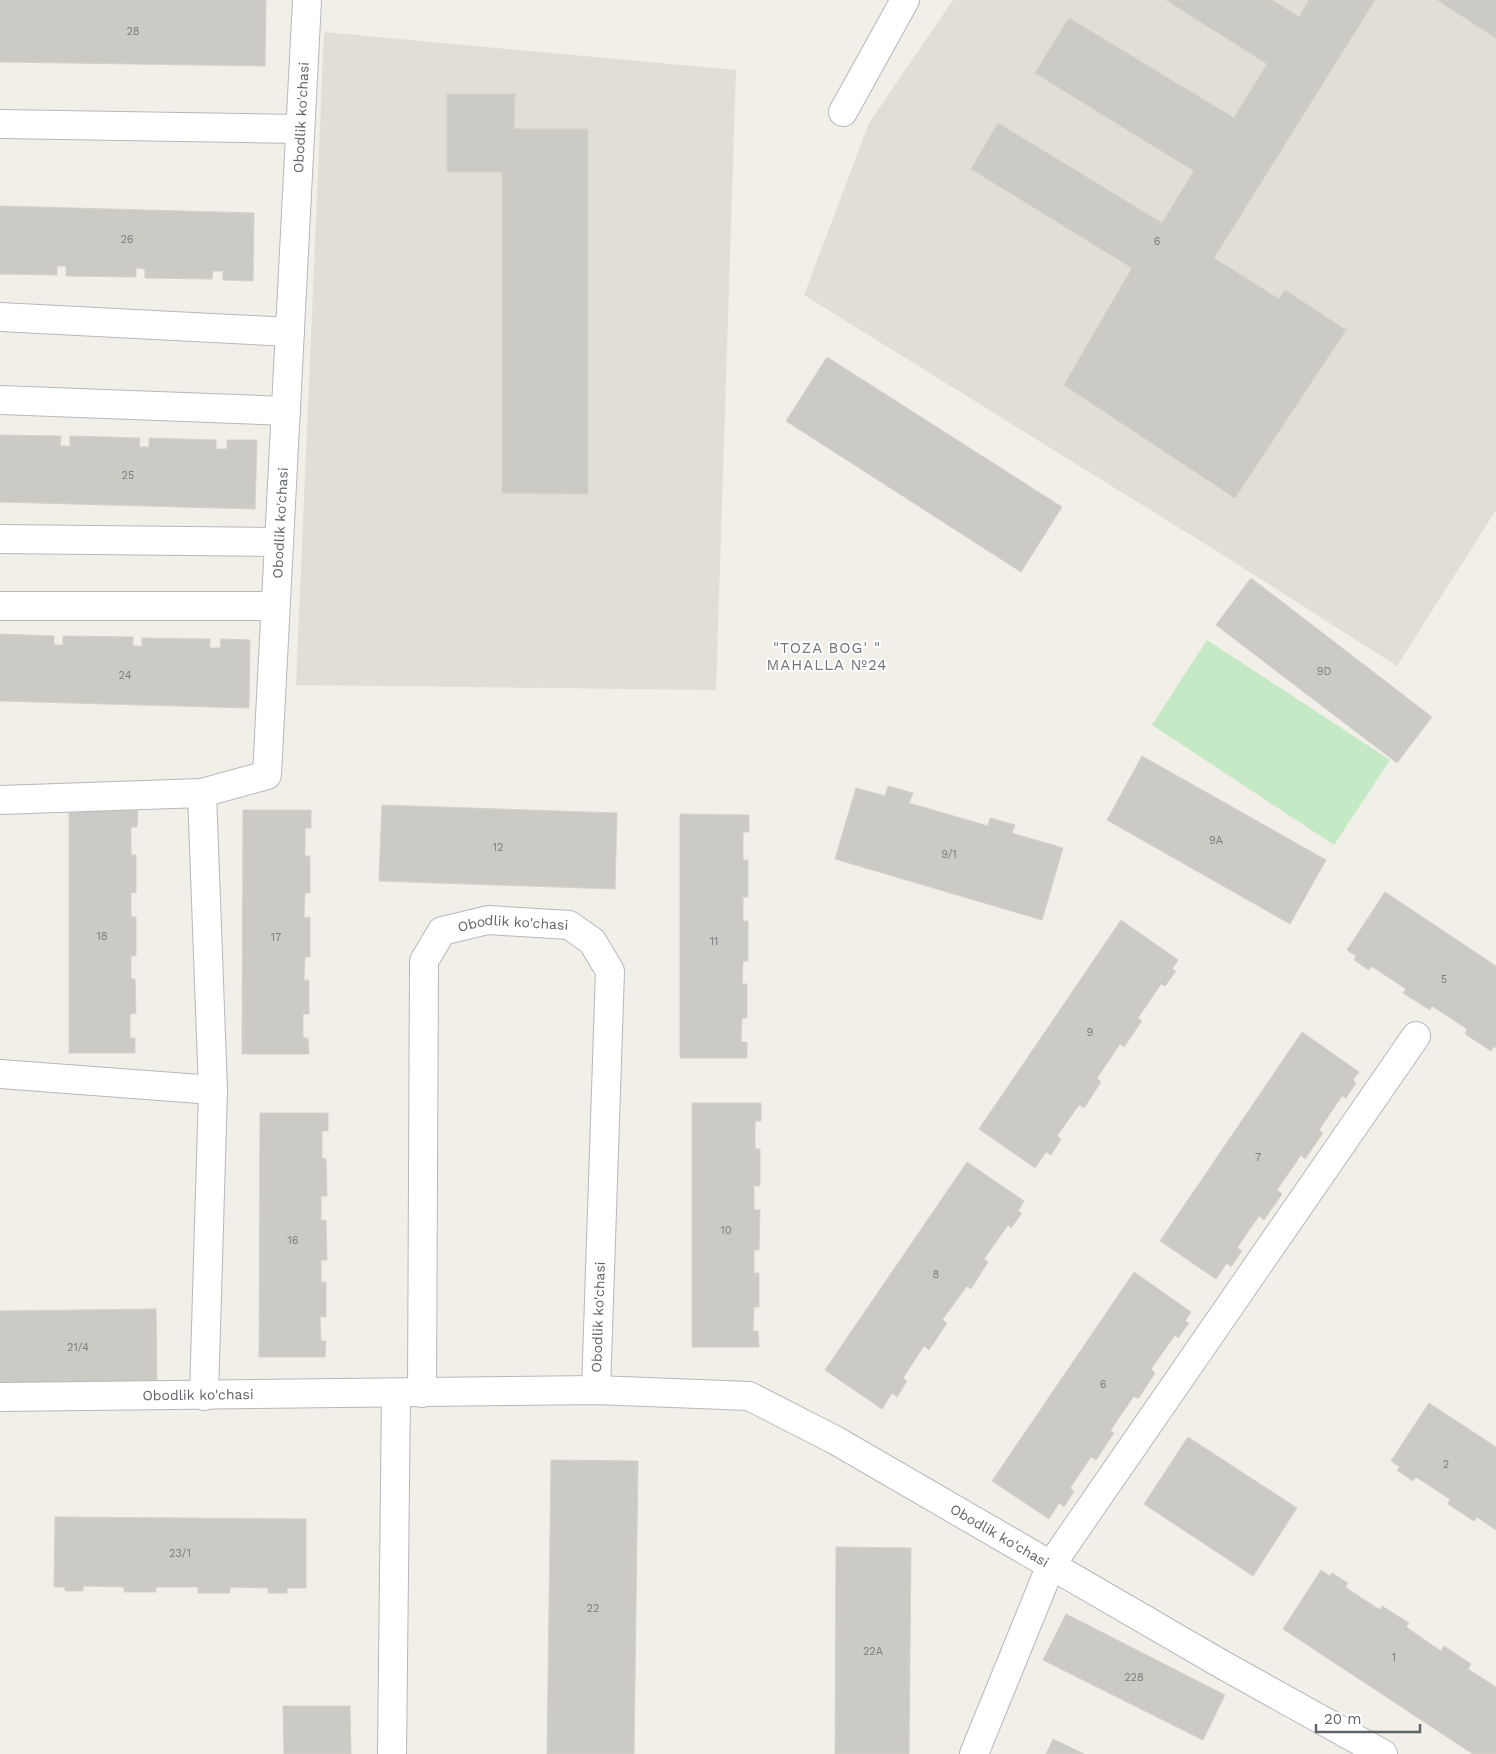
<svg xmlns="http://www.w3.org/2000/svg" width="1496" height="1754" font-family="'Work Sans',sans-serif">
  <rect width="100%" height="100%" fill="#f1efe8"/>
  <!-- education -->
  <path fill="#e1ded6" d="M 953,0 L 1496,0 L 1496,510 L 1397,666 L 1234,562 L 804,295 L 869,123 Z
    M 324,32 L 736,70 L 716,690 L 296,685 Z"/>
  <!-- green -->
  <path fill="#c5e8c5" d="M 1207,640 L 1390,760 L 1334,845 L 1152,725 Z"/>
  <!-- building -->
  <path fill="#cccac5" stroke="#d6d1c6" d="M 0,0 L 266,0 L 265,66 L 0,62 Z
    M 1166,0 L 1272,0 L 1299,17 L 1309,0 L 1375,0 L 1214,258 L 1279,299 L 1285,290 L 1346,330 L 1235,498 L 1064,385 L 1132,268 L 971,169 L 998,123 L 1162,223 L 1194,171 L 1035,73 L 1069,18 L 1234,118 L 1267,64 Z
    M 1437,0 L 1496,0 L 1496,38 Z
    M 447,94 L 515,94 L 514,129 L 588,129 L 588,494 L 502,493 L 502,172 L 447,172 Z
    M 0,206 L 254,213 L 253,281 L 223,280 L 223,271 L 213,271 L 212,279 L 145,278 L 145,269 L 136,268 L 136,277 L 66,276 L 66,266 L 57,266 L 57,275 L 0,274 Z
    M 827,357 L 1062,507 L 1021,572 L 786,421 Z
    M 0,435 L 61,436 L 60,446 L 70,446 L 70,436 L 140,438 L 139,447 L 149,447 L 149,438 L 216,440 L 216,449 L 227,449 L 227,440 L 257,440 L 255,509 L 0,502 Z
    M 1251,578 L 1432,717 L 1397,763 L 1216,625 Z
    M 0,634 L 54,636 L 54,645 L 63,645 L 63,636 L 133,637 L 133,646 L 142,646 L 142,638 L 210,639 L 210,648 L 220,648 L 221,639 L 250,640 L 249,708 L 0,701 Z
    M 1142,756 L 1326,860 L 1290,924 L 1107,820 Z
    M 888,786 L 913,793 L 909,803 L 988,826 L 990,818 L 1015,825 L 1012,833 L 1063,848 L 1042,920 L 835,859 L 856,788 L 885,796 Z
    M 382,805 L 617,813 L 615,889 L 379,881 Z
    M 69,809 L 138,810 L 137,827 L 131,827 L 131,855 L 136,855 L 136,893 L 131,892 L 131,917 L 136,917 L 136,956 L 131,956 L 131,979 L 135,979 L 136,1013 L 130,1014 L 130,1038 L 135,1038 L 135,1053 L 69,1053 Z
    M 243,810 L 311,810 L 311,828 L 305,828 L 305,856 L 310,856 L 310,893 L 305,893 L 304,918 L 310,917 L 310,957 L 305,957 L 304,980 L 309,980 L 309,1014 L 303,1014 L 303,1038 L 308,1038 L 309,1054 L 242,1054 Z
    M 680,814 L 749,815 L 749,832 L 743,832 L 743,860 L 748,860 L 748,897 L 743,897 L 743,921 L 748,921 L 748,961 L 743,961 L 742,984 L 747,984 L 747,1018 L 742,1018 L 741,1042 L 747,1042 L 747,1058 L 680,1058 Z
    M 1385,892 L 1496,966 L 1496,1048 L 1494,1046 L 1491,1051 L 1465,1034 L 1467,1029 L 1432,1006 L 1430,1010 L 1403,993 L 1406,989 L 1371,966 L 1369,970 L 1354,960 L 1356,956 L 1347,950 Z
    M 1121,920 L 1178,960 L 1172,969 L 1176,971 L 1165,986 L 1161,984 L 1138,1018 L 1142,1021 L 1124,1047 L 1120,1044 L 1097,1078 L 1101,1082 L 1084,1108 L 1079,1105 L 1057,1136 L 1061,1139 L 1051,1155 L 1046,1152 L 1035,1168 L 979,1129 Z
    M 1302,1032 L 1359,1072 L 1353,1080 L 1356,1083 L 1346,1098 L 1342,1096 L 1319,1130 L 1323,1133 L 1305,1159 L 1301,1155 L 1277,1190 L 1282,1194 L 1264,1220 L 1259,1216 L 1237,1248 L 1242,1251 L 1231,1267 L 1227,1263 L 1216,1279 L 1160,1241 Z
    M 692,1103 L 761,1103 L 761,1121 L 755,1121 L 755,1149 L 760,1149 L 760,1186 L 754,1186 L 754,1210 L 760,1210 L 759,1250 L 754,1250 L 754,1273 L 759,1273 L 759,1307 L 754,1307 L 753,1331 L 758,1331 L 759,1347 L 692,1347 Z
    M 260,1113 L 328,1113 L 328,1131 L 322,1131 L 322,1158 L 326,1159 L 327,1196 L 321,1196 L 321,1220 L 326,1220 L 327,1260 L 321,1260 L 321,1282 L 326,1282 L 326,1317 L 320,1317 L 321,1341 L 326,1341 L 325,1357 L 259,1357 Z
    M 967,1162 L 1024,1201 L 1018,1211 L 1022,1213 L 1011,1228 L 1008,1225 L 984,1259 L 988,1262 L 971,1289 L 967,1286 L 942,1320 L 947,1323 L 929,1350 L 924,1346 L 903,1378 L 907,1381 L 897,1397 L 892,1393 L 882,1409 L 825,1370 Z
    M 1134,1272 L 1191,1312 L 1185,1321 L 1189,1323 L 1178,1338 L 1175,1335 L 1151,1369 L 1155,1373 L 1138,1399 L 1134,1396 L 1110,1431 L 1114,1433 L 1096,1460 L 1091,1457 L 1070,1488 L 1074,1491 L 1064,1507 L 1059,1503 L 1049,1519 L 992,1481 Z
    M 156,1309 L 157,1384 L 0,1386 L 0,1311 Z
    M 1429,1403 L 1496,1447 L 1496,1530 L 1477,1517 L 1474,1521 L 1448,1504 L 1450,1499 L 1416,1477 L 1413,1481 L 1397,1470 L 1400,1467 L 1391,1461 Z
    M 1188,1437 L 1297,1508 L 1253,1576 L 1144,1504 Z
    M 551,1460 L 638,1461 L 634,1754 L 547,1754 Z
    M 55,1517 L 306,1519 L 306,1588 L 287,1588 L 287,1593 L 268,1593 L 268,1588 L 230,1587 L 230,1593 L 198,1593 L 198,1587 L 156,1587 L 156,1592 L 124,1592 L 124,1587 L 83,1586 L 83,1591 L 65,1591 L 65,1587 L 54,1587 Z
    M 836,1547 L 911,1548 L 909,1754 L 835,1754 Z
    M 1321,1570 L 1330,1576 L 1332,1573 L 1348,1583 L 1345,1587 L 1380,1610 L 1382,1606 L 1409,1623 L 1406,1627 L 1441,1651 L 1444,1646 L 1471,1664 L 1468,1669 L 1496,1687 L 1496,1754 L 1473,1754 L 1283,1629 Z
    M 1066,1614 L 1225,1695 L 1203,1740 L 1043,1660 Z
    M 283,1706 L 350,1706 L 351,1754 L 284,1754 Z
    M 1053,1739 L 1084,1754 L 1046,1754 Z"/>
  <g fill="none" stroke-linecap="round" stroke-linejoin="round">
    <!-- minor casing -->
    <g stroke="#b5b8bc" stroke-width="30">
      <g id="minor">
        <path d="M 843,112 L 905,0"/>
        <path d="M 0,124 L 300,129"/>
        <path d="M 0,317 L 290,332"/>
        <path d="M 0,400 L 286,411"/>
        <path d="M 0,539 L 279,542"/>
        <path d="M 0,606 L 275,606"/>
        <path d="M 202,793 L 213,1090"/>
        <path id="s1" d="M 0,800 L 202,793 L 267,775 L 307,0"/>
        <path d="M 0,1074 L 213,1090 L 204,1396"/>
        <path id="s2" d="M 422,1393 L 424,961 L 442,931 L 488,920 L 569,925 L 592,941 L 610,971 L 596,1390"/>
        <path id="s3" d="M 0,1397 L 596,1390 L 749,1396 L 835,1440 L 1223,1665 L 1383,1754"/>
        <path d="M 392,1754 L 396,1393"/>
        <path d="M 974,1754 L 1051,1565 L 1416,1036"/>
      </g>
    </g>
    <!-- minor -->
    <use href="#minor" stroke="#fff" stroke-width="28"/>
  </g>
  <g text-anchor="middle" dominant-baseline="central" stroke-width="4" stroke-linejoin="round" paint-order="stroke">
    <!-- number labels -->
    <g font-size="11" fill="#7a7d7f">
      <text x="133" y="31">28</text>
      <text x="127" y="239">26</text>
      <text x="1157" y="241">6</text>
      <text x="128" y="475">25</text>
      <text x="1324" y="671">9D</text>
      <text x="125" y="675">24</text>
      <text x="1216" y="840">9A</text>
      <text x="498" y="847">12</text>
      <text x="949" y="854">9/1</text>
      <text x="102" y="936">18</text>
      <text x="276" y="937">17</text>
      <text x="714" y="941">11</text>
      <text x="1444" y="979">5</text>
      <text x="1090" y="1032">9</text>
      <text x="1258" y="1157">7</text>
      <text x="726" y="1230">10</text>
      <text x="293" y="1240">16</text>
      <text x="936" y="1274">8</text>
      <text x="78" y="1347">21/4</text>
      <text x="1103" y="1384">6</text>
      <text x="1446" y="1464">2</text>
      <text x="180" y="1553">23/1</text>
      <text x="593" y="1608">22</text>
      <text x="873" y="1651">22A</text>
      <text x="1394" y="1657">1</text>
      <text x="1134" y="1677">228</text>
    </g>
    <!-- street labels -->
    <g font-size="14" fill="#5f6368" stroke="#fff">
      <text stroke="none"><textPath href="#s1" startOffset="928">Obodlik ko'chasi</textPath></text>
      <text stroke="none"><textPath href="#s1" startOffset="522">Obodlik ko'chasi</textPath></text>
      <text stroke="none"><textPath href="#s2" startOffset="539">Obodlik ko'chasi</textPath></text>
      <text transform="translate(598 1317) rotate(-88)">Obodlik ko'chasi</text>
      <text stroke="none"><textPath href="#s3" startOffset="198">Obodlik ko'chasi</textPath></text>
      <text stroke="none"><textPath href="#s3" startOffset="1036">Obodlik ko'chasi</textPath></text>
    </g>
    <!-- neighbourhood labels -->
    <g font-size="15" letter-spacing="1" fill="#70757a" stroke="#fff">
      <text x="827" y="648">"TOZA BOG' "<tspan x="827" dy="17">MAHALLA №24</tspan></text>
    </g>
  </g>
  <!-- scale -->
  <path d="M1316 1724v8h104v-8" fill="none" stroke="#5f6368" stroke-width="2.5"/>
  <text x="1324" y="1724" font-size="15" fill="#5f6368" stroke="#ffffff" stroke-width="4" paint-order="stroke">20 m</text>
</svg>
